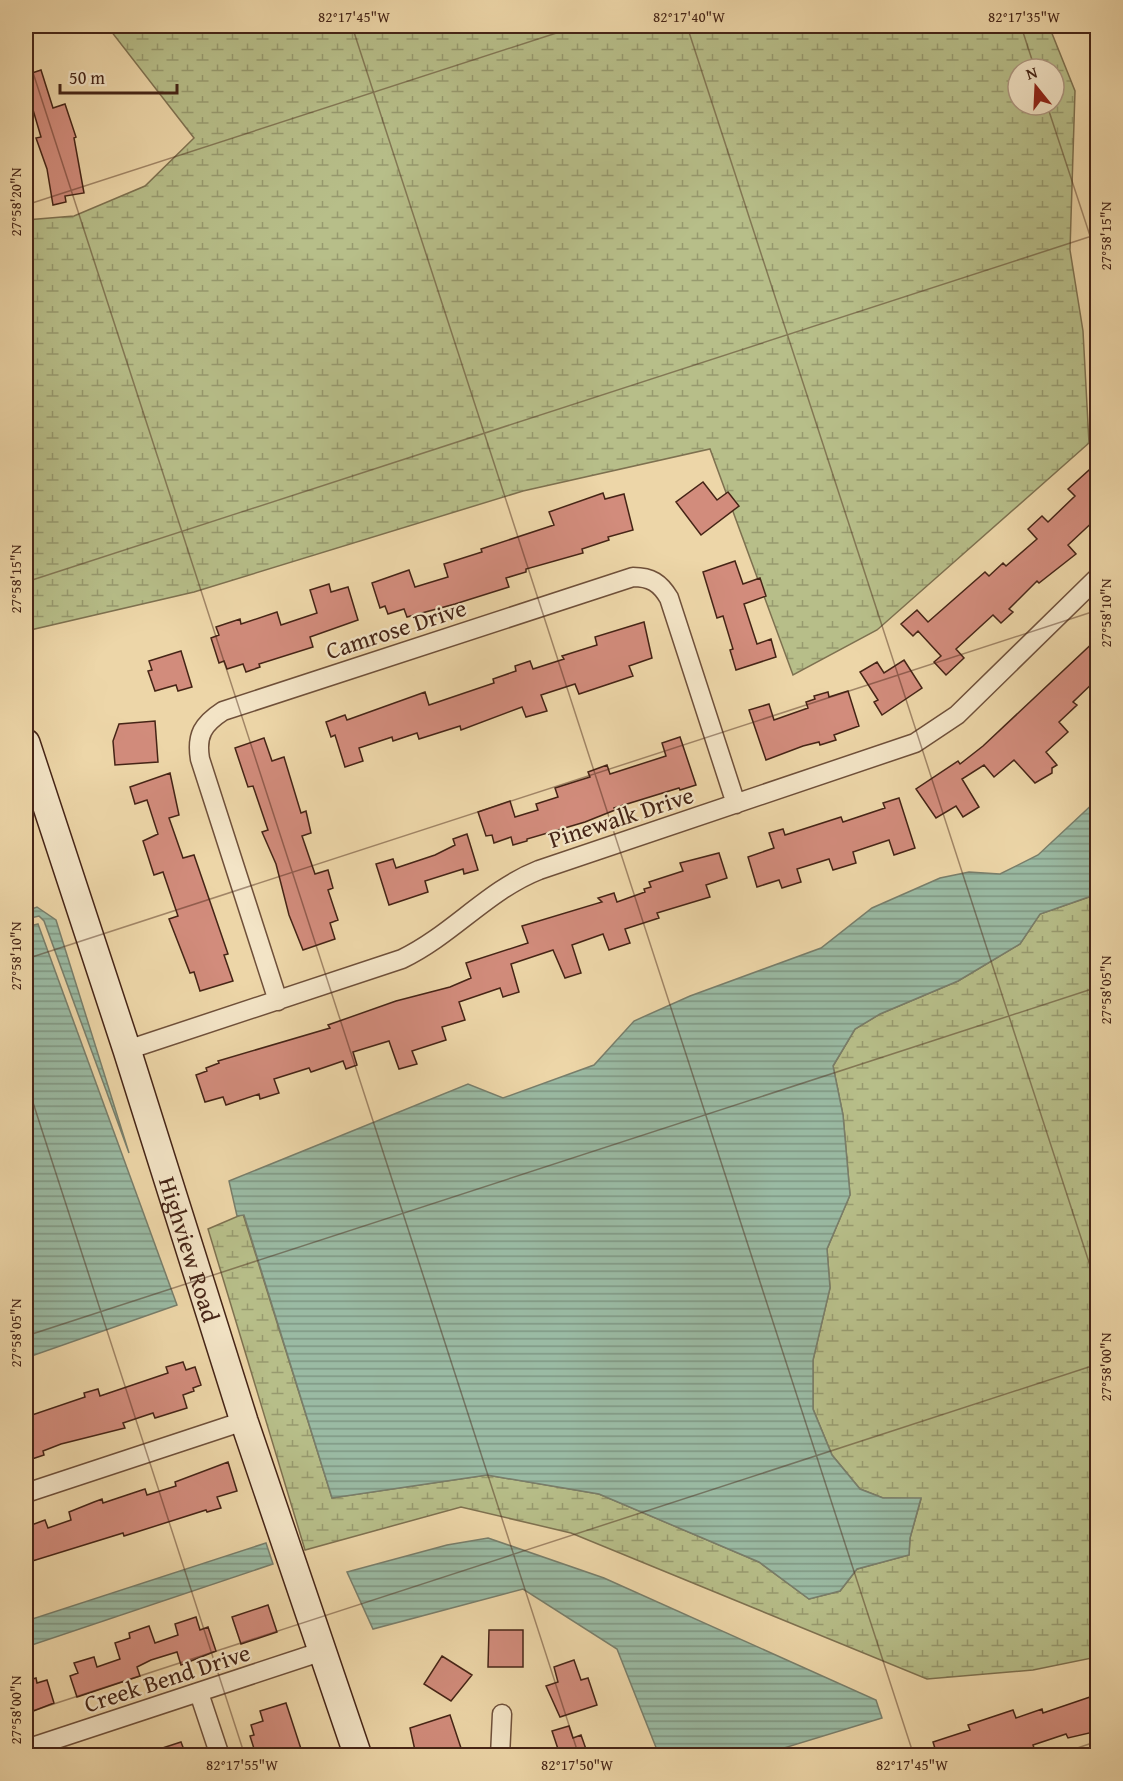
<svg xmlns="http://www.w3.org/2000/svg" width="1123" height="1781" font-family="'Gentium Book Plus',serif">
  <defs>
    <pattern id="wetland-marsh" width="20" height="14" patternUnits="userSpaceOnUse" patternTransform="scale(1.5)"><rect width="20" height="14" fill="#b7be89"/><path d="M1 5h8M5 5V1M11 12h8M15 12V8" fill="none" stroke="#979a6f"/></pattern>
    <pattern id="water-rules" width="6" height="5" patternUnits="userSpaceOnUse" patternTransform="scale(1.5)"><rect width="6" height="5" fill="#9abaa3"/><path d="M0 2.5h6" fill="none" stroke="#7f9784"/></pattern>
  </defs>
  <rect width="100%" height="100%" fill="#edd6a8"/>
  <filter id="stains"><feTurbulence type="fractalNoise" baseFrequency=".00333" numOctaves="4"/><feColorMatrix values="0 0 0 0 .2 0 0 0 0 .09 0 0 0 0 .02 0 0 0 .5 -.17"/></filter>
  <radialGradient id="worn" r=".72"><stop offset=".6" stop-color="#630" stop-opacity="0"/><stop offset="1" stop-color="#630" stop-opacity=".3"/></radialGradient>
  <!-- wetland -->
  <path fill="url(#wetland-marsh)" stroke="#7e7150" stroke-width="1.5" fill-rule="evenodd" d="M 101,26 L 1049,26 L 1075,91 L 1070,250 L 1083,331 L 1089,443 L 877,630 L 793,675 L 710,449 L 523,491 L 194,592 L 26,631 L 26,220 L 74,216 L 145,186 L 194,138 L 111,31 ZM 1018,69 L 1054,69 L 1054,105 L 1018,105 Z
    M 1095,895 L 1098,901 L 1097,1657 L 1033,1670 L 927,1679 L 571,1533 L 461,1507 L 305,1550 L 208,1229 L 243,1214 L 332,1498 L 487,1475 L 599,1494 L 759,1562 L 809,1599 L 840,1591 L 857,1569 L 909,1555 L 910,1538 L 921,1499 L 883,1498 L 860,1489 L 832,1455 L 813,1409 L 813,1360 L 830,1288 L 827,1249 L 850,1195 L 843,1115 L 833,1066 L 855,1029 L 880,1014 L 958,981 L 1020,944 L 1040,914 Z"/>
  <!-- water -->
  <path fill="url(#water-rules)" stroke="#787e6b" stroke-width="1.5" d="M 1097,800 L 1097,894 L 1040,914 L 1020,944 L 958,981 L 880,1014 L 855,1029 L 833,1066 L 843,1115 L 850,1195 L 827,1249 L 830,1288 L 813,1360 L 813,1409 L 832,1455 L 860,1489 L 883,1498 L 921,1498 L 910,1538 L 909,1555 L 857,1569 L 840,1591 L 809,1599 L 759,1562 L 599,1494 L 487,1475 L 332,1498 L 244,1215 L 237,1216 L 229,1181 L 468,1084 L 503,1098 L 594,1065 L 634,1021 L 690,996 L 821,948 L 872,908 L 940,878 L 969,872 L 1000,874 L 1038,855 Z
    M 37,907 L 56,920 L 129,1153 L 44,921 L 39,916 L 26,919 L 26,911 Z
    M 38,924 L 177,1305 L 26,1358 L 26,927 Z
    M 488,1538 L 604,1578 L 876,1700 L 882,1718 L 761,1755 L 659,1755 L 617,1649 L 523,1589 L 373,1629 L 347,1572 L 447,1545 Z
    M 266,1543 L 273,1564 L 26,1647 L 26,1621 Z"/>
  <!-- building -->
  <path fill="#d28c7c" stroke="#452416" stroke-width="1.5" d="M 41,70 L 53,108 L 65,104 L 76,137 L 74,138 L 84,193 L 65,196 L 66,202 L 53,205 L 47,169 L 36,138 L 41,137 L 31,103 L 26,105 L 26,75 Z
    M 1098,462 L 1098,517 L 1068,545 L 1076,554 L 1039,583 L 1037,581 L 1009,609 L 1013,612 L 1001,623 L 993,615 L 956,649 L 964,658 L 946,675 L 934,662 L 941,656 L 918,631 L 913,636 L 901,624 L 917,610 L 928,622 L 985,572 L 989,576 L 1003,563 L 1006,566 L 1037,539 L 1028,529 L 1042,516 L 1048,522 L 1075,496 L 1068,489 Z
    M 703,482 L 717,500 L 728,492 L 739,506 L 701,535 L 676,502 Z
    M 603,493 L 605,499 L 624,494 L 633,530 L 608,537 L 609,540 L 582,549 L 583,553 L 526,569 L 526,572 L 506,578 L 509,587 L 455,604 L 407,617 L 404,609 L 388,614 L 385,606 L 380,608 L 372,583 L 409,570 L 415,587 L 448,577 L 444,564 L 482,552 L 481,549 L 554,525 L 549,512 Z
    M 735,561 L 743,584 L 760,578 L 766,596 L 744,604 L 757,644 L 771,639 L 776,657 L 736,670 L 730,650 L 733,649 L 723,616 L 717,618 L 703,572 Z
    M 329,584 L 331,592 L 348,587 L 358,620 L 310,637 L 313,647 L 259,664 L 260,667 L 246,672 L 243,664 L 227,669 L 224,661 L 219,663 L 211,638 L 219,635 L 216,627 L 240,619 L 241,624 L 277,612 L 281,625 L 317,613 L 310,590 Z
    M 644,622 L 652,658 L 629,666 L 633,676 L 579,694 L 575,684 L 541,695 L 547,711 L 526,717 L 522,707 L 461,730 L 460,726 L 419,739 L 417,733 L 393,741 L 392,737 L 359,748 L 363,761 L 345,767 L 335,735 L 331,737 L 326,722 L 345,715 L 347,720 L 425,692 L 429,705 L 494,683 L 493,679 L 516,671 L 515,666 L 530,661 L 533,669 L 564,659 L 562,656 L 597,645 L 595,637 Z
    M 1098,638 L 1098,678 L 1073,702 L 1077,705 L 1059,722 L 1068,732 L 1046,752 L 1057,765 L 1052,768 L 1052,773 L 1035,783 L 1014,760 L 994,777 L 984,765 L 962,779 L 979,807 L 963,817 L 956,806 L 936,818 L 916,789 L 958,761 L 960,764 L 983,746 Z
    M 181,651 L 192,687 L 178,691 L 176,685 L 155,691 L 148,671 L 152,670 L 149,661 Z
    M 904,660 L 922,688 L 882,715 L 874,702 L 878,700 L 860,672 L 877,662 L 884,673 Z
    M 848,691 L 859,726 L 834,735 L 836,740 L 820,745 L 819,742 L 803,746 L 766,760 L 749,710 L 769,704 L 774,720 L 808,708 L 806,702 L 815,699 L 814,696 L 828,692 L 829,697 Z
    M 155,721 L 158,762 L 115,765 L 113,741 L 119,724 Z
    M 680,737 L 696,785 L 680,790 L 679,788 L 614,808 L 615,810 L 585,822 L 527,839 L 527,841 L 513,845 L 511,837 L 494,843 L 492,835 L 486,836 L 478,812 L 510,801 L 515,817 L 538,810 L 536,804 L 558,797 L 555,788 L 590,777 L 588,772 L 607,765 L 610,774 L 666,756 L 662,743 Z
    M 264,738 L 272,761 L 284,757 L 301,813 L 306,811 L 311,833 L 302,836 L 315,874 L 328,870 L 333,888 L 328,890 L 338,920 L 330,923 L 335,939 L 303,950 L 289,915 L 276,864 L 262,832 L 268,830 L 253,786 L 248,787 L 235,748 Z
    M 170,773 L 179,815 L 169,818 L 183,858 L 194,855 L 228,954 L 224,955 L 233,981 L 200,991 L 194,972 L 190,973 L 169,919 L 178,916 L 163,872 L 154,875 L 143,841 L 158,834 L 147,800 L 135,804 L 130,787 Z
    M 899,798 L 915,848 L 894,855 L 889,840 L 853,852 L 856,863 L 833,870 L 829,859 L 797,869 L 801,882 L 782,888 L 779,880 L 757,887 L 748,857 L 774,848 L 769,833 L 783,829 L 785,835 L 841,817 L 843,822 L 885,808 L 883,803 Z
    M 467,834 L 478,870 L 464,874 L 463,869 L 425,881 L 428,892 L 389,905 L 376,864 L 393,859 L 396,868 L 435,855 L 455,845 L 453,839 Z
    M 719,853 L 727,878 L 706,885 L 710,897 L 657,913 L 659,918 L 625,929 L 630,943 L 609,950 L 603,934 L 572,945 L 581,973 L 565,978 L 553,950 L 511,964 L 519,992 L 503,997 L 500,988 L 459,1002 L 465,1020 L 442,1027 L 446,1040 L 412,1051 L 417,1064 L 399,1069 L 389,1041 L 353,1052 L 357,1065 L 346,1069 L 343,1061 L 311,1072 L 309,1068 L 274,1079 L 279,1093 L 260,1099 L 259,1094 L 226,1105 L 223,1097 L 205,1102 L 196,1075 L 207,1071 L 206,1068 L 219,1063 L 218,1061 L 330,1028 L 328,1025 L 396,1001 L 450,987 L 471,978 L 466,963 L 528,943 L 522,926 L 602,902 L 598,898 L 614,893 L 617,902 L 645,892 L 644,889 L 651,887 L 649,882 L 683,871 L 680,863 Z
    M 183,1362 L 186,1370 L 195,1367 L 201,1385 L 193,1388 L 194,1391 L 183,1395 L 187,1408 L 155,1418 L 153,1413 L 123,1423 L 125,1428 L 61,1444 L 43,1451 L 44,1455 L 29,1460 L 26,1448 L 26,1417 L 85,1397 L 84,1393 L 98,1389 L 100,1396 L 168,1373 L 166,1367 Z
    M 228,1462 L 237,1491 L 217,1497 L 221,1508 L 207,1512 L 206,1510 L 124,1536 L 123,1533 L 26,1563 L 26,1527 L 45,1520 L 48,1528 L 71,1520 L 69,1512 L 94,1502 L 102,1499 L 103,1503 L 145,1489 L 147,1495 L 176,1486 L 175,1482 Z
    M 268,1605 L 277,1632 L 241,1644 L 232,1617 Z
    M 196,1617 L 200,1630 L 208,1627 L 216,1651 L 181,1665 L 177,1652 L 151,1660 L 137,1667 L 140,1676 L 77,1697 L 70,1676 L 78,1673 L 74,1663 L 94,1657 L 97,1667 L 120,1659 L 115,1643 L 130,1638 L 129,1633 L 149,1626 L 155,1643 L 178,1635 L 175,1624 Z
    M 489,1630 L 523,1630 L 523,1667 L 488,1667 Z
    M 442,1656 L 472,1675 L 451,1701 L 424,1684 Z
    M 574,1660 L 581,1680 L 588,1678 L 597,1705 L 560,1717 L 546,1686 L 558,1682 L 554,1667 Z
    M 36,1678 L 37,1683 L 47,1680 L 54,1703 L 26,1714 L 26,1681 Z
    M 1090,1697 L 1098,1720 L 1098,1731 L 1068,1738 L 1066,1734 L 1033,1745 L 1035,1751 L 1020,1755 L 937,1755 L 933,1742 L 970,1730 L 968,1725 L 1013,1710 L 1016,1718 L 1042,1709 L 1043,1713 Z
    M 286,1703 L 303,1755 L 256,1755 L 250,1736 L 254,1735 L 251,1725 L 263,1721 L 260,1711 Z
    M 450,1715 L 461,1748 L 436,1755 L 416,1755 L 410,1728 Z
    M 569,1726 L 573,1738 L 581,1735 L 587,1752 L 576,1755 L 560,1755 L 552,1731 Z
    M 181,1742 L 186,1755 L 147,1755 L 147,1753 Z"/>
  <g fill="none" stroke-linecap="round" stroke-linejoin="round">
    <!-- street casing -->
    <g stroke="#6f503a" stroke-width="21">
      <path id="street" d="M 278,1001 L 200,759 C 196,735 203,724 223,711 L 633,577 C 651,577 660,583 669,598 L 736,804
        M 127,1050 L 402,959 C 452,935 488,890 539,870 L 915,743 L 957,715 L 1098,577
        M 26,1493 L 244,1421
        M 199,1693 L 220,1756
        M 26,1749 L 323,1651
        M 500,1756 L 502,1714"/>
    </g>
    <!-- secondary casing -->
    <g stroke="#452416" stroke-width="30">
      <g id="secondary">
        <path id="s1" d="M 26,743 L 127,1050 L 244,1421 L 358,1756"/>
      </g>
    </g>
    <!-- street -->
    <use href="#street" stroke="#f3e4c6" stroke-width="18"/>
    <!-- secondary -->
    <use href="#secondary" stroke="#f3e4c6" stroke-width="27"/>
  </g>
  <!-- ticks -->
  <path fill="none" stroke="#452416" stroke-width="1.5" stroke-opacity="0.45" d="M 352,26 L 914,1756M 687,26 L 1098,1290M 1021,26 L 1035,69M 26,51 L 579,1756M 1047,105 L 1098,260M 26,205 L 578,26M 26,582 L 1098,234M 26,959 L 1098,610M 26,1081 L 245,1756M 26,1336 L 1098,987M 26,1713 L 1098,1364M 1054,1756 L 1098,1741"/>
  <g text-anchor="middle" dominant-baseline="central" stroke-width="4.5" stroke-linejoin="round" paint-order="stroke">
    <!-- street labels -->
    <g font-size="24" fill="#452416" stroke="#f3e4c6">
      <text transform="translate(396 629) rotate(-18)">Camrose Drive</text>
      <text transform="translate(621 817) rotate(-18)">Pinewalk Drive</text>
      <text stroke="none"><textPath href="#s1" startOffset="532">Highview Road</textPath></text>
      <text transform="translate(167 1678) rotate(-18)">Creek Bend Drive</text>
    </g>
  </g>
  <!-- margin -->
  <rect width="1123" height="1781" fill="none" stroke="#edd6a8" stroke-width="66"/>
  <!-- north arrow -->
  <g transform="translate(1036 87) rotate(342)"><circle r="28" fill="#f3e4c6" stroke="#ad9780" stroke-width="1.5"/>
  <path d="M0-4.5L10 22L0 15L-10 22Z" fill="#8f2418"/>
  <text y="-9" font-size="16" font-weight="bold" text-anchor="middle" fill="#452416">N</text>
  </g>
  <!-- scale -->
  <path d="M60 84v9h117v-9" fill="none" stroke="#452416" stroke-width="3"/>
  <text x="69" y="84" font-size="18" fill="#452416" stroke="#f3e4c6" stroke-width="4.5" paint-order="stroke">50 m</text>
  <rect x="33" y="33" width="1057" height="1715" fill="none" stroke="#452416" stroke-width="2"/>
  <g font-size="15" text-anchor="middle" fill="#452416">
    <text x="354" y="22">82°17'45"W</text>
    <text x="689" y="22">82°17'40"W</text>
    <text x="1024" y="22">82°17'35"W</text>
    <text transform="translate(16 202) rotate(-90)" y="5">27°58'20"N</text>
    <text transform="translate(1106 236) rotate(-90)" y="5">27°58'15"N</text>
    <text transform="translate(16 579) rotate(-90)" y="5">27°58'15"N</text>
    <text transform="translate(1106 613) rotate(-90)" y="5">27°58'10"N</text>
    <text transform="translate(16 956) rotate(-90)" y="5">27°58'10"N</text>
    <text transform="translate(1106 990) rotate(-90)" y="5">27°58'05"N</text>
    <text transform="translate(16 1333) rotate(-90)" y="5">27°58'05"N</text>
    <text transform="translate(1106 1367) rotate(-90)" y="5">27°58'00"N</text>
    <text transform="translate(16 1710) rotate(-90)" y="5">27°58'00"N</text>
    <text x="242" y="1770">82°17'55"W</text>
    <text x="577" y="1770">82°17'50"W</text>
    <text x="912" y="1770">82°17'45"W</text>
  </g>
  <rect width="100%" height="100%" filter="url(#stains)"/>
  <rect width="100%" height="100%" fill="url(#worn)"/>
</svg>
